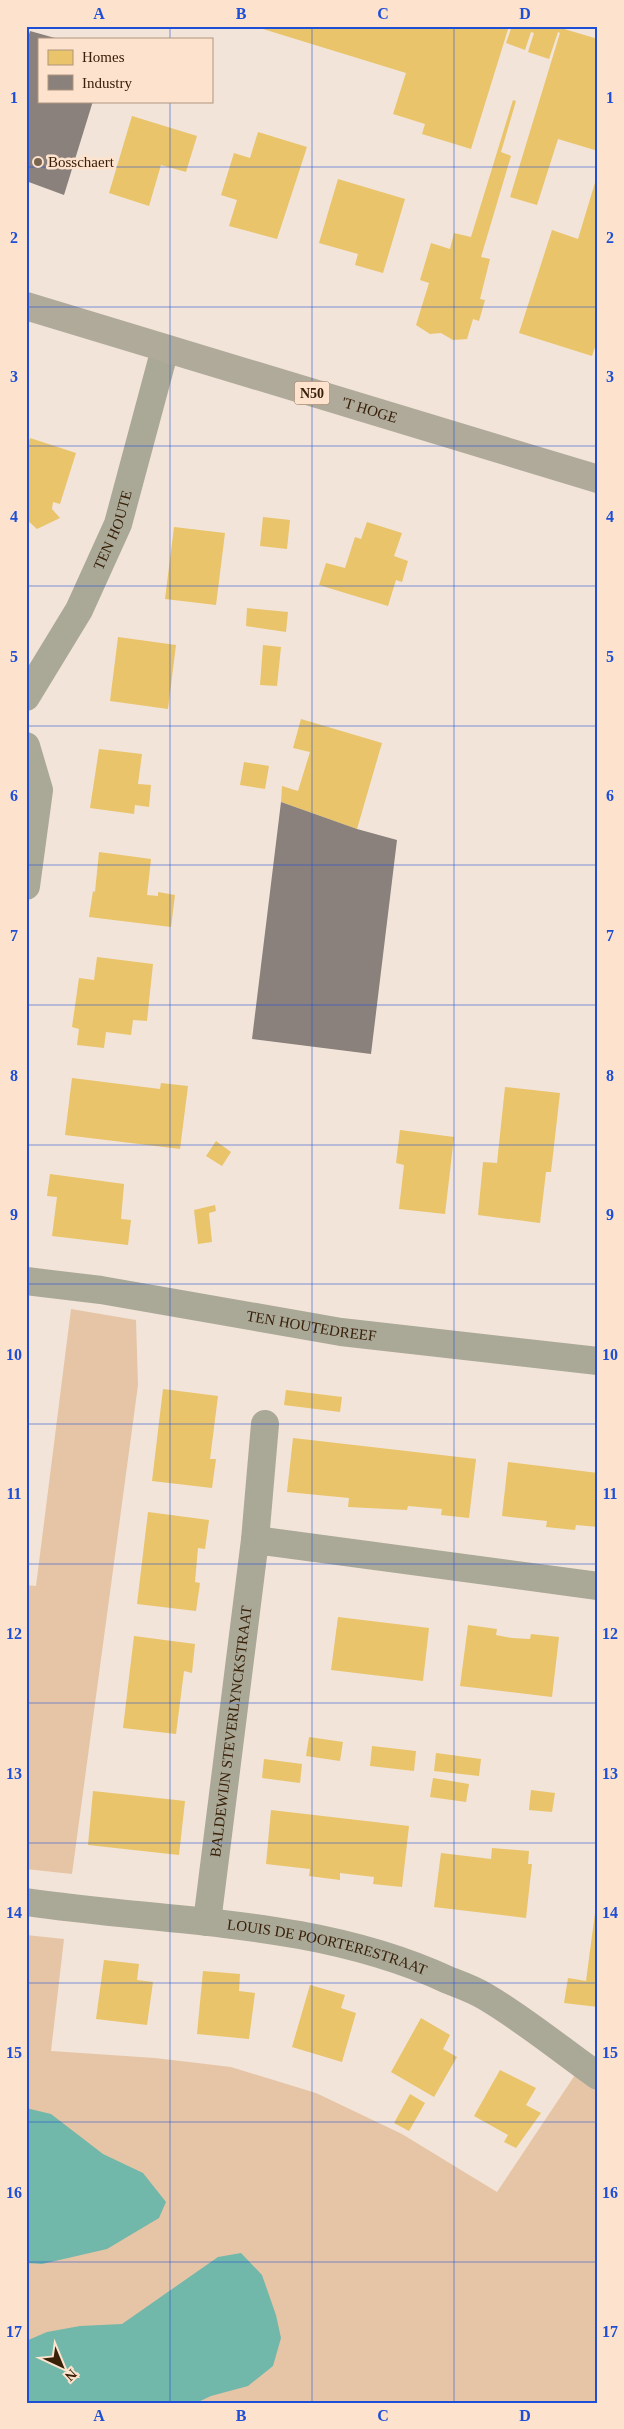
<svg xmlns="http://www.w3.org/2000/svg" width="624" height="2429" font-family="'Times New Roman',serif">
  <rect width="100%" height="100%" fill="#f2e4d8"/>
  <!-- green -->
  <path fill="#e6c5a6" d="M 71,1309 L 136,1320 L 138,1385 L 72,1874 L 26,1869 L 26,1585 L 36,1586 Z
    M 26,1935 L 64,1939 L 51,2051 L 155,2058 L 231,2067 L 316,2093 L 402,2134 L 497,2192 L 575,2075 L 598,2093 L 598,2403 L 26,2403 Z"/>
  <!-- water -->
  <path fill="#71b7aa" d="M 26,2108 L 51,2114 L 103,2154 L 143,2173 L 166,2202 L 159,2218 L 107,2249 L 42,2264 L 26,2263 Z
    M 241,2253 L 262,2275 L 276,2315 L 281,2338 L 273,2366 L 248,2386 L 211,2396 L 196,2403 L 26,2403 L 26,2341 L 47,2332 L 80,2326 L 122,2324 L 218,2257 Z"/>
  <!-- homes -->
  <path fill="#e9c46a" d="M 253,26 L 509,26 L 471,149 L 422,134 L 425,124 L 393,114 L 406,73 Z
    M 512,26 L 554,26 L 598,39 L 598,151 L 558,139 L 537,205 L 510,197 L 560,33 L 558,32 L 549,59 L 528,52 L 534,33 L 531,32 L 525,50 L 506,43 Z
    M 513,100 L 516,101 L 501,152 L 511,156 L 481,257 L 490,259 L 480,299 L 485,300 L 479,321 L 473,319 L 467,339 L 453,340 L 441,333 L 430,334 L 416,325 L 429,283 L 420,280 L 431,243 L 450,249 L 454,233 L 471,237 Z
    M 132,116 L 197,136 L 186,172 L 161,165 L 149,206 L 109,193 Z
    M 258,132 L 307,147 L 277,239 L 229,226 L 237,200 L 221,195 L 234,153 L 250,158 Z
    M 597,176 L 598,338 L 592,356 L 519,333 L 552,230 L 578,239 Z
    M 338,179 L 405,199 L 383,273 L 355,265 L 358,254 L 319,243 Z
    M 30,438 L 76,453 L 60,504 L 53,502 L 52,509 L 60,518 L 37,529 L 26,519 L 26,450 Z
    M 263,517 L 290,520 L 287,549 L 260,546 Z
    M 367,522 L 402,533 L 394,556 L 408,561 L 402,582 L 396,580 L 388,606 L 319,585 L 326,563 L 345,568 L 355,537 L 361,539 Z
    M 174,527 L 225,533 L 216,605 L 165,599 Z
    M 247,608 L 288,612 L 286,632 L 246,626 Z
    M 118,637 L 176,645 L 168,709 L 110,701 Z
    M 263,645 L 281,647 L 277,686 L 260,685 Z
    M 301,719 L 382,743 L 357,829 L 281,802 L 282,786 L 298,791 L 310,752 L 293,748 Z
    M 99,749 L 142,754 L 138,784 L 151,785 L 149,807 L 135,805 L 134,814 L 90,808 Z
    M 244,762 L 269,766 L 265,789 L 240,785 Z
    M 99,852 L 151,859 L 147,895 L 158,896 L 158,892 L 175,895 L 171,927 L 89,917 L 93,891 L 95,892 Z
    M 97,957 L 153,964 L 147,1021 L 133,1020 L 131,1035 L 106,1032 L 104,1048 L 77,1045 L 79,1029 L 72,1027 L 79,978 L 94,980 Z
    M 72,1078 L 160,1089 L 161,1083 L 188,1086 L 180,1149 L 65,1135 Z
    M 505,1087 L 560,1093 L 551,1172 L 546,1172 L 540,1223 L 478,1215 L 483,1162 L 497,1163 Z
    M 400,1130 L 454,1137 L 445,1214 L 399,1209 L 404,1165 L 396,1163 Z
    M 216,1141 L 231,1152 L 222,1166 L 206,1156 Z
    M 50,1174 L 124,1184 L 121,1219 L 131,1220 L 128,1245 L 52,1236 L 57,1197 L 47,1196 Z
    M 215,1205 L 216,1211 L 209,1213 L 212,1242 L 198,1244 L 194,1210 Z
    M 163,1389 L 218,1396 L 210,1459 L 216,1459 L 212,1488 L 152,1481 Z
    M 286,1390 L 342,1397 L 340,1412 L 284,1405 Z
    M 293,1438 L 476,1459 L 469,1518 L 441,1515 L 442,1509 L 408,1506 L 407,1510 L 348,1507 L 349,1498 L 287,1492 Z
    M 508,1462 L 598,1473 L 598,1527 L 576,1525 L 575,1530 L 546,1527 L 547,1521 L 502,1516 Z
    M 148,1512 L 209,1520 L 205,1549 L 198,1548 L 195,1582 L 200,1583 L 196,1611 L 137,1604 Z
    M 338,1617 L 429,1628 L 423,1681 L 331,1670 Z
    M 468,1625 L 497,1629 L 496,1635 L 512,1638 L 530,1639 L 531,1634 L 559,1637 L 552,1697 L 460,1686 Z
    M 134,1636 L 195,1644 L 192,1673 L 184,1671 L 176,1734 L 123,1728 Z
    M 309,1737 L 343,1742 L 340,1761 L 306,1756 Z
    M 372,1746 L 416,1751 L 414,1771 L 370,1766 Z
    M 436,1753 L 481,1759 L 479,1776 L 434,1771 Z
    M 264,1759 L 302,1764 L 300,1783 L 262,1778 Z
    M 433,1778 L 469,1784 L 466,1802 L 430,1797 Z
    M 531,1790 L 555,1793 L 552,1812 L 529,1810 Z
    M 93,1791 L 185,1801 L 179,1855 L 88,1845 Z
    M 271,1810 L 409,1826 L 402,1887 L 373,1884 L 374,1877 L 340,1873 L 340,1880 L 309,1876 L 310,1869 L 266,1864 Z
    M 492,1848 L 529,1851 L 528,1864 L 532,1864 L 526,1918 L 434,1907 L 441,1853 L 491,1859 Z
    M 597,1898 L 598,2007 L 564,2003 L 568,1978 L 586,1981 Z
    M 104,1960 L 139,1964 L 137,1980 L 153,1982 L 147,2025 L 96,2019 Z
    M 203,1971 L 240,1974 L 239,1991 L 255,1993 L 249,2039 L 197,2034 Z
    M 310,1985 L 345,1995 L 341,2008 L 356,2013 L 342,2062 L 292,2047 Z
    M 421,2018 L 450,2035 L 443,2049 L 457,2057 L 434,2097 L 391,2072 Z
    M 500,2070 L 536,2088 L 526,2105 L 541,2113 L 516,2148 L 504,2142 L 508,2135 L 474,2116 Z
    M 410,2094 L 425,2103 L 409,2131 L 394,2123 Z"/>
  <!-- industry -->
  <path fill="#8a817c" d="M 30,31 L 55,38 L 39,39 L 39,101 L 93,101 L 64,195 L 26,181 L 26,44 Z
    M 281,802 L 357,829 L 397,840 L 371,1054 L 252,1039 Z"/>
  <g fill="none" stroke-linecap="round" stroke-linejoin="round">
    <!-- street -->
    <g stroke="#aaa897" stroke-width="28">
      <path id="s1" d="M 26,697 L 79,610 L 118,524 L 165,349"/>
      <path d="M 26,746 L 39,790 L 26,886"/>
      <path id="s2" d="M 26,1281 L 101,1290 L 341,1332 L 598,1361"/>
      <path d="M 255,1540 L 265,1424"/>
      <path id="s3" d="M 26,1902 C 168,1923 316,1919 448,1980 C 461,1985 475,1990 486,1997 C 525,2020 561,2050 598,2076"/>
      <path id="s4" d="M 207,1922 L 255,1540 L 598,1586"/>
    </g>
    <!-- primary -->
    <path stroke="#b0aa9b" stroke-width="28" id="s5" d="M 26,306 L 598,479"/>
  </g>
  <!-- grid -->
  <path fill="none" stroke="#1d4ed8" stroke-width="1" stroke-opacity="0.55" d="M 170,26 L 170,39M 312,26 L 312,2403M 454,26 L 454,2403M 170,101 L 170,2403M 26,167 L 598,167M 26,307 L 598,307M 26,446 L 598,446M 26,586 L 598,586M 26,726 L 598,726M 26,865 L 598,865M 26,1005 L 598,1005M 26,1145 L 598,1145M 26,1284 L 598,1284M 26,1424 L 598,1424M 26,1564 L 598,1564M 26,1703 L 598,1703M 26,1843 L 598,1843M 26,1983 L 598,1983M 26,2122 L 598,2122M 26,2262 L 598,2262"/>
  <!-- markers -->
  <circle fill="#7a6551" stroke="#fde3cd" stroke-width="2" cx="38" cy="162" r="5"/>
  <g text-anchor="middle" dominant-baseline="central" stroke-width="5" stroke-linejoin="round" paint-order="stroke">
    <!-- shield labels -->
    <rect fill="#fde3cd" stroke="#745b44" stroke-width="1" x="294.5" y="381.5" width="35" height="23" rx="4"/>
    <g font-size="14" font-weight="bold" fill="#392109">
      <text x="312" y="393">N50</text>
    </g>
    <!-- poi labels -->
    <g font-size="15" fill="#392109" stroke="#fde3cd" text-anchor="start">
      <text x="48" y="162">Bosschaert</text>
    </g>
    <!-- street labels -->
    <g font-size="15" fill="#392109" stroke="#fde3cd">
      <text stroke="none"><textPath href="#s5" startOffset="359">'T HOGE</textPath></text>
      <text stroke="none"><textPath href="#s1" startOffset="189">TEN HOUTE</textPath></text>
      <text stroke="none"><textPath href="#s2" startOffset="289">TEN HOUTEDREEF</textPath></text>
      <text stroke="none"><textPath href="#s4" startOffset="192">BALDEWIJN STEVERLYNCKSTRAAT</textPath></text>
      <text stroke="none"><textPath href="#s3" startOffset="305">LOUIS DE POORTERESTRAAT</textPath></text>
    </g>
  </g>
  <!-- border -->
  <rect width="624" height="2429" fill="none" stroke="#fde3cd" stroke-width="55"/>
  <!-- legend -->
  <rect x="38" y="38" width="175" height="65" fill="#fde3cd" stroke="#af957f"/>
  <rect x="48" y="50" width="25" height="15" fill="#e9c46a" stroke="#af957f"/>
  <text x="82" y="62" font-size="15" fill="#392109">Homes</text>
  <rect x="48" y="75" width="25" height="15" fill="#8a817c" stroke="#af957f"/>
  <text x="82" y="88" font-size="15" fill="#392109">Industry</text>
  <!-- north arrow -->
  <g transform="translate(62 2366) rotate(136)" stroke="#fde3cd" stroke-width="4" paint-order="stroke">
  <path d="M0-4L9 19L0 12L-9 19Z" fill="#392109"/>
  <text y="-8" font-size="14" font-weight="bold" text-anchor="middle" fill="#392109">N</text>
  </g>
  <rect x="28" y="28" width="568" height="2374" fill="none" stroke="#1d4ed8" stroke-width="2"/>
  <g font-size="16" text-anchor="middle" font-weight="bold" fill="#1d4ed8">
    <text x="99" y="19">A</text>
    <text x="241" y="19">B</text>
    <text x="383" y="19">C</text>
    <text x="525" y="19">D</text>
    <text x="14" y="103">1</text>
    <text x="610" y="103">1</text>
    <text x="14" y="243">2</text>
    <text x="610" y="243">2</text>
    <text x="14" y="382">3</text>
    <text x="610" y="382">3</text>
    <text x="14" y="522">4</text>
    <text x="610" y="522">4</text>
    <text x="14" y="662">5</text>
    <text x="610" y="662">5</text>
    <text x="14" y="801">6</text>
    <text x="610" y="801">6</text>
    <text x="14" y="941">7</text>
    <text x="610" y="941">7</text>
    <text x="14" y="1081">8</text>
    <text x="610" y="1081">8</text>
    <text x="14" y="1220">9</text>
    <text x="610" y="1220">9</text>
    <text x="14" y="1360">10</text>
    <text x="610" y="1360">10</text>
    <text x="14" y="1499">11</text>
    <text x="610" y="1499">11</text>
    <text x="14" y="1639">12</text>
    <text x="610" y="1639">12</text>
    <text x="14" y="1779">13</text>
    <text x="610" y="1779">13</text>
    <text x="14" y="1918">14</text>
    <text x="610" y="1918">14</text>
    <text x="14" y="2058">15</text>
    <text x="610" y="2058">15</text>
    <text x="14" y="2198">16</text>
    <text x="610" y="2198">16</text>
    <text x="14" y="2337">17</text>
    <text x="610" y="2337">17</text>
    <text x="99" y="2421">A</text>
    <text x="241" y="2421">B</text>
    <text x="383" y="2421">C</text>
    <text x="525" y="2421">D</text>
  </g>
</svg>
